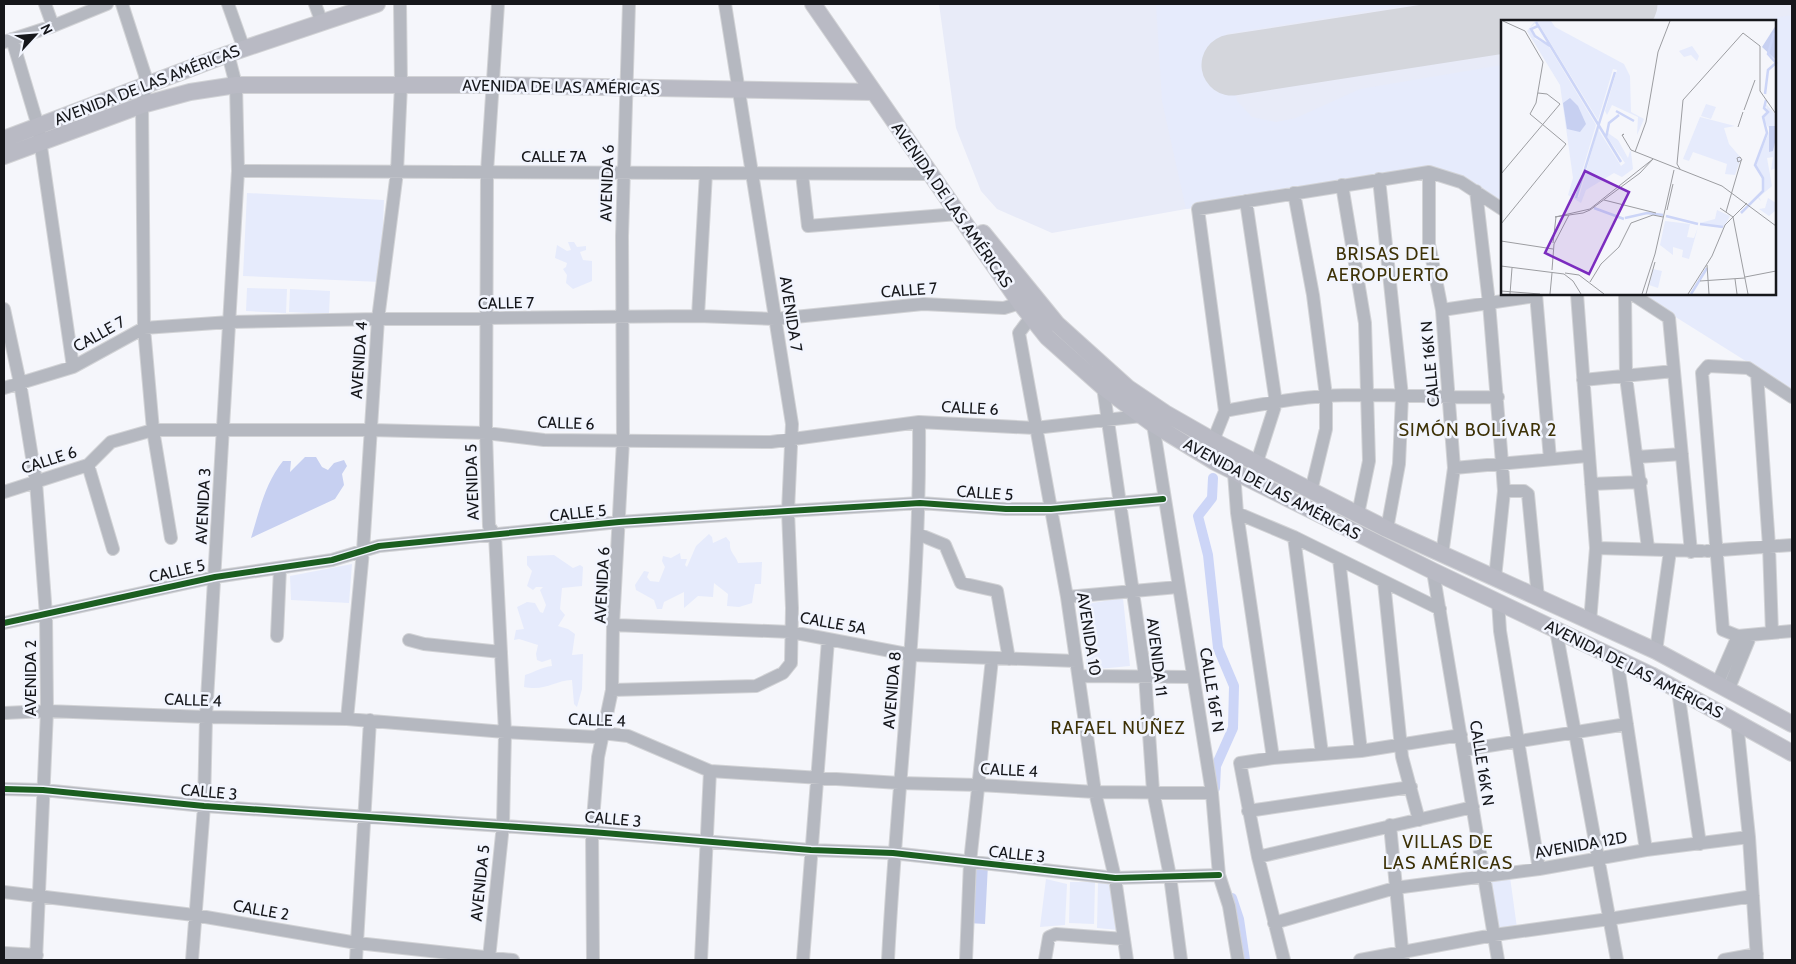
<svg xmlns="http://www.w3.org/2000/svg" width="1796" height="964" font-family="Cabin,sans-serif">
  <rect width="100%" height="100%" fill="#f5f6fb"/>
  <!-- built -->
  <path fill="#e8ebf8" d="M 939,4 L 1792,4 L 1792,390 L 1775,294 L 1775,21 L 1502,21 L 1502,206 L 1428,170 L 1186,209 L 1052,233 L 997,209 L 981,191 L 956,128 Z"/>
  <!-- green -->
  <path fill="#e6ebfc" d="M 1156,4 L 1410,4 L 1226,34 L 1237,101 L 1252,117 L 1276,122 L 1296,118 L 1360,89 L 1502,65 L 1502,206 L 1428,170 L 1186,209 L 1162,101 Z
    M 1792,15 L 1792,390 L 1639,294 L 1775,294 L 1775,21 L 1756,21 Z
    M 247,193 L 384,200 L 381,282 L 243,276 Z
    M 568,242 L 574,242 L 577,247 L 586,246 L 586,250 L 580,252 L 583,260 L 592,261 L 592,281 L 573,289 L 566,283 L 567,275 L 563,269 L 566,267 L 567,263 L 555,258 L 557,245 L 567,251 L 571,250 Z
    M 247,288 L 287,289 L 286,313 L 246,311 Z
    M 290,289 L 330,291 L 329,314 L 289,312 Z
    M 709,534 L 712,537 L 713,543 L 726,537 L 730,542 C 729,553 735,554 738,563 L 762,562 L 761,584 L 755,584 L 752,603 L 739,607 L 727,606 L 728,594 L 714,583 L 713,597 L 698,596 L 684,608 L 684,592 L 664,602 L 662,609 L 657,609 L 654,600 L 636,590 L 635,585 L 644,571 L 649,572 L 647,577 L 650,581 L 659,582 L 665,567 L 662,561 L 663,556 L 671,558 L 680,553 L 681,559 L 687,559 L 685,565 L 687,567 L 696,546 Z
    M 554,555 L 573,568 L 580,565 L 583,567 L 582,586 L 562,588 L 560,609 L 565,615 L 558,626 L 568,629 L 575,634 L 572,655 L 583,654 L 582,689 L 577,707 L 574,704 L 572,680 C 553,681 547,691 524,687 L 525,675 C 535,672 542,667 552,666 L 551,659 L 542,662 L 537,660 L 536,654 L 538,645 L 519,639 L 514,640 L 516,630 L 524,629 L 517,607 L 527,602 L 535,603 L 540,612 L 543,613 L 546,605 L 540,590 L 543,587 L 536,587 L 533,590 L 527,586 L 532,571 L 527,565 L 527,556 Z
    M 352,564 L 349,603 L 291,600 L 290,576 Z
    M 1123,598 L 1130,666 L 1087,670 L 1080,605 Z
    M 1510,877 L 1517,928 L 1499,930 L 1489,878 Z
    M 1046,879 L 1067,884 L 1065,925 L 1040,927 Z
    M 1070,882 L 1095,882 L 1094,924 L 1069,923 Z
    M 1098,882 L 1113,882 L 1119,930 L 1097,928 Z"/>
  <!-- forest -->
  <path fill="#c7d0f1" d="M 305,457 L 316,457 L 322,467 L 328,470 L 334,463 L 344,460 L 347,466 L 342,474 L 344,485 L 335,499 L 251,538 C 259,512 265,483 283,461 L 291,461 L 290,472 Z
    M 971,863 L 988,864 L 985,924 L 968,923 Z"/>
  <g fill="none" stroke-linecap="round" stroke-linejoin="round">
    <!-- canal -->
    <path stroke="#ccd5f7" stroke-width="10" d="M 1213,478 L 1212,498 L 1198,516 L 1208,555 L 1218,648 L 1234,686 L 1233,728 L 1216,766 L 1215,788
      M 1232,898 L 1239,919 L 1245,960"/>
    <!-- runway -->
    <path stroke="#d4d6dc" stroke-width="61" d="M 1514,21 L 1627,4
      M 1232,65 L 1502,23"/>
    <!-- minor casing -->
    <g stroke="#d2d3d6" stroke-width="14">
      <path id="minor" d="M 45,4 L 53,26
        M 122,4 L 145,75 L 146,86 L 142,105 L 144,328 L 153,430 L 171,538
        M 228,4 L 244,49
        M 315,4 L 322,23
        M 12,39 L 38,126 L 73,367
        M 4,42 L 53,26 L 107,4
        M 238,171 L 930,174
        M 1429,172 L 1429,244 L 1442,310 L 1454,468 L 1442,555
        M 802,174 L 808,226 L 958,214
        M 1379,179 L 1402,396 L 1399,464 L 1387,529
        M 1342,185 L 1365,323 L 1369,461 L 1358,514
        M 1476,191 L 1489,303 L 1502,463 L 1504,491 L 1495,578
        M 1294,193 L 1313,295 L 1326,396 L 1326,429 L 1311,491
        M 1246,201 L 1276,403 L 1257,462
        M 1536,294 L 1550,459
        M 1577,294 L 1596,548 L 1590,622
        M 1625,294 L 1626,377 L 1648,548
        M 1632,294 L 1669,318 L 1691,552
        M 4,309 L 20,383 L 36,482 L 46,615 L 47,711 L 36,960
        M 1442,310 L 1536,296
        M 698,316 L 706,173
        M 1031,317 L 1019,333 L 1067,597 L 1095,792 L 1115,878 L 1127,960
        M 1757,374 L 1769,546 L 1772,633
        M 1583,380 L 1674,371
        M 1103,387 L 1145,675 L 1153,791 L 1170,876 L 1181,960
        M 4,388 L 73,367 L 144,328 L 230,322 L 378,319 L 698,316 L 775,319 L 923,304 L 1004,308 L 1020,303
        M 1792,397 L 1748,368 L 1708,366 L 1702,373 L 1723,630 L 1738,636 L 1792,631
        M 1225,411 C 1258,405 1292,398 1326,396 C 1383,392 1441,399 1498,397
        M 1153,424 L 1212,793 L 1219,875 L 1229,906 L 1238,960
        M 1213,441 L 1225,411 L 1198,209 L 1429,172 L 1461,182 L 1502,209
        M 1637,457 L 1682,454
        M 88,465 L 113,549
        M 1454,468 L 1587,456
        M 1234,473 L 1237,513 L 1273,758
        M 1591,484 L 1641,482
        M 1504,491 L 1524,491 L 1528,494 L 1538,598
        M 4,492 L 88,465 L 111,442 L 153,430 L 371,430 L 486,433 L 544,440 L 771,442 L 919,422 L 1035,428 L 1141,416
        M 1237,513 L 1294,537 L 1440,609
        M 918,534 L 945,545 L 961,583 L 997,591 L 1009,659
        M 1294,537 L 1322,754
        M 1596,548 L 1702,551
        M 1707,551 L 1792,545
        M 1339,559 L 1361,751
        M 1433,571 L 1498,960
        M 1384,582 L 1402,757 L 1419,820
        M 1067,597 L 1178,587
        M 1498,601 L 1500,631 L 1539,869
        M 4,623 L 215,577 L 332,560 L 379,546 L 619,522 L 788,511 L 920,503 L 1006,509 L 1051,509 L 1163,499
        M 613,625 L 791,632 L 912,655 L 1076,661
        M 1556,630 L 1617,960
        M 277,636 L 280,568
        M 409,640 L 424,644 L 501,652
        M 1656,651 L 1670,551
        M 1617,659 L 1646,850
        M 1079,676 L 1193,677
        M 1718,682 L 1738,636
        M 1729,688 L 1750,637
        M 612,690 L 756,686 L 783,673 L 791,663 L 792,608 L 788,511 L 792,424 L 725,4
        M 1678,691 L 1700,844
        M 4,713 L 47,711 L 206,717 L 347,719 L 505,732 L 596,737 L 602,733 L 628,736 L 710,771 L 899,783 L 979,785 L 1095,792 L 1212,793
        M 347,719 L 363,551 L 378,319 L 397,172 L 401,85 L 400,4
        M 1737,722 L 1749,837 L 1757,960
        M 1463,750 L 1627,724
        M 4,789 L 43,790 L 204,806 L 592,832 L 811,850 L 893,853 L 1115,878 L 1219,875
        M 1248,811 L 1411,787
        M 1390,825 L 1403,960
        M 1258,857 L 1473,807
        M 4,892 L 194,915 L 357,943 L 513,960
        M 1274,923 L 1395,888 L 1539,869 L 1646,850 L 1749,837
        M 4,953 L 37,955
        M 489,958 L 503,825 L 505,732 L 495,535 L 489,526 L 486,433 L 487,172 L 498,4
        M 192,960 L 204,806 L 206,717 L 238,171 L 236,85 L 228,54
        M 356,960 L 370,720
        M 593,960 L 592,832 L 598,757 L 612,690 L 613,625 L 623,441 L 622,236 L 629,4
        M 701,960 L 710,771
        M 803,960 L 828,640
        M 888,960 C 897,780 921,602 919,422
        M 966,960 L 970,862 L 992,659
        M 1045,960 L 1049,937 L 1056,934 L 1124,939
        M 1284,960 L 1258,857 L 1240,763 L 1273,758 L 1361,751 L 1461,735
        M 1360,960 L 1494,935 L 1609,919 L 1753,896
        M 1724,960 L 1757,954"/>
    </g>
    <!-- major casing -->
    <g stroke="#d2d3d6" stroke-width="18">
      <path id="major" d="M 813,4 L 1020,303 L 1047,337 L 1103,387 L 1153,424 L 1215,462 L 1433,571 L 1651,675 L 1792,753
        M 4,139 L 228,54 L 377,4
        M 4,156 L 142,105 L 190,92 L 236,85 L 494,85 L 873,92
        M 983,233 L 1057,324 L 1128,388 L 1165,413 L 1221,445 L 1387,529 L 1656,651 L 1792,724"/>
    </g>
    <!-- minor -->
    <use href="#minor" stroke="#b5b8c0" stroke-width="12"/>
    <!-- major -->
    <use href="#major" stroke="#b9bac4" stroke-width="16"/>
    <!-- cycleway casing -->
    <g stroke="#f2f5fe" stroke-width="9">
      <path id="cycleway" d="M 4,623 L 215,577 L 332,560 L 379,546 L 619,522 L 788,511 L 920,503 L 1006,509 L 1051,509 L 1163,499
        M 4,789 L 43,790 L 204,806 L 592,832 L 811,850 L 893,853 L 1115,878 L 1219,875"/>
    </g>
    <!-- cycleway -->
    <use href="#cycleway" stroke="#1b5e20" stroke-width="6"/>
  </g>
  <g text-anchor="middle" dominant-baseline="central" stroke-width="5" stroke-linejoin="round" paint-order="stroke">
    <!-- street labels -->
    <g font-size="16" fill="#16171b" stroke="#f2f5fe">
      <text transform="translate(147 85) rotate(-21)">AVENIDA DE LAS AMÉRICAS</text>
      <text transform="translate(561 87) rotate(1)">AVENIDA DE LAS AMÉRICAS</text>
      <text x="554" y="156">CALLE 7A</text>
      <text transform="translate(607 183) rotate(-88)">AVENIDA 6</text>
      <text transform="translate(952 205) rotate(55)">AVENIDA DE LAS AMÉRICAS</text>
      <text transform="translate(909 290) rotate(-4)">CALLE 7</text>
      <text transform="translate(506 303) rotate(-1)">CALLE 7</text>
      <text transform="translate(791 314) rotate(81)">AVENIDA 7</text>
      <text transform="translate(99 334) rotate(-29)">CALLE 7</text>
      <text transform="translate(359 360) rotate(-86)">AVENIDA 4</text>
      <text transform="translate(1430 364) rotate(-95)">CALLE 16K N</text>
      <text transform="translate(970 408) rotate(3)">CALLE 6</text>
      <text transform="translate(566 423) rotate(2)">CALLE 6</text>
      <text transform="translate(49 460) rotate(-18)">CALLE 6</text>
      <text transform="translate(472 482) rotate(-92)">AVENIDA 5</text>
      <text transform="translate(1272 489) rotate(28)">AVENIDA DE LAS AMÉRICAS</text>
      <text transform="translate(985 493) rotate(4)">CALLE 5</text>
      <text transform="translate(203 506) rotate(-87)">AVENIDA 3</text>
      <text transform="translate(578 513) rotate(-6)">CALLE 5</text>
      <text transform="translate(177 571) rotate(-13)">CALLE 5</text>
      <text transform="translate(602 585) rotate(-87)">AVENIDA 6</text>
      <text transform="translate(833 623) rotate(10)">CALLE 5A</text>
      <text transform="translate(1089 634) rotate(81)">AVENIDA 10</text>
      <text transform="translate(1157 657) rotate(83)">AVENIDA 11</text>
      <text transform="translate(1634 669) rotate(27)">AVENIDA DE LAS AMÉRICAS</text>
      <text transform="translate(30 678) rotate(-90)">AVENIDA 2</text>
      <text transform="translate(892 690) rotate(-85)">AVENIDA 8</text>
      <text transform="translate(1212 690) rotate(81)">CALLE 16F N</text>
      <text transform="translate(193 700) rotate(2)">CALLE 4</text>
      <text transform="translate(597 720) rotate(2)">CALLE 4</text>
      <text transform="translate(1482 763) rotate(81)">CALLE 16K N</text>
      <text transform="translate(1009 770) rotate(3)">CALLE 4</text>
      <text transform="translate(209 792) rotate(5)">CALLE 3</text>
      <text transform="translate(613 819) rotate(5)">CALLE 3</text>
      <text transform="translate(1581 845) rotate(-10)">AVENIDA 12D</text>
      <text transform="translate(1017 854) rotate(6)">CALLE 3</text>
      <text transform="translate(480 883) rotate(-84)">AVENIDA 5</text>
      <text transform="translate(261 910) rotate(10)">CALLE 2</text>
    </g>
    <!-- neighbourhood labels -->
    <g font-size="18" letter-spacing="1" fill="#3d3106" stroke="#f2f5fe">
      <text x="1388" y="254">BRISAS DEL<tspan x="1388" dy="21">AEROPUERTO</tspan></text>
      <text x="1478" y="430">SIMÓN BOLÍVAR 2</text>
      <text x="1118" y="728">RAFAEL NÚÑEZ</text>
      <text x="1448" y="842">VILLAS DE<tspan x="1448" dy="21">LAS AMÉRICAS</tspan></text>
    </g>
  </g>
  <!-- overview -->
  <g transform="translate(1501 20)">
    <rect width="275" height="275" fill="#f5f6fb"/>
    <path d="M 34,1 L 50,1 L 54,7 L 123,44 L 129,56 L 130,92 L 143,99 L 136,115 L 137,97 L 111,85 L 106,95 L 104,91 L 116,50 L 112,49 L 97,100 L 36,1 L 29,8 L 34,19 L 47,25 L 95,105 L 73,178 L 78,177 L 97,109 L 120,146 L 124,143 L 107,118 L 107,113 L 117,120 L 127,138 L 129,131 L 120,116 L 130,132 L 132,149 L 121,157 L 113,153 L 85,170 L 80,183 L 67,175 L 72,158 L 59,65 L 26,11 ZM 191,26 L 198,36 L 196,41 L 190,35 L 183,37 L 178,31 ZM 264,83 L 275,95 L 275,148 L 270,150 L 272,137 L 266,138 L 271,166 L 258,177 L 260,181 L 257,178 L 250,184 L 262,170 L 260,153 L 254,146 L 269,110 L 262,99 L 267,92 ZM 205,84 L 215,87 L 210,99 L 200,96 ZM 199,97 L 234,106 L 223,108 L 228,124 L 240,138 L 234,155 L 224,154 L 226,144 L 192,132 L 188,141 L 182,139 ZM 267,178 L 275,183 L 275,190 L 268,196 L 258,189 L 264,188 ZM 216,190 L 229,196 L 223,207 L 199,203 L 214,199 ZM 164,201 L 189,204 L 186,217 L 193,218 L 197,207 L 188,239 L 181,237 L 182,230 L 172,227 L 172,235 L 159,225 ZM 152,249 L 161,251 L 157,268 L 148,265 Z" fill="#e6ebfc"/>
    <path d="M 275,5 L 275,40 L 261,27 ZM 69,78 L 77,86 L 85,104 L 79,112 L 66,109 L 62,83 ZM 268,106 L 274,106 L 275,118 L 272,131 L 268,132 Z" fill="#c7d0f1"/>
    <path fill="none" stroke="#ccd5f7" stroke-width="2.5" d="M 35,2 L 120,142M 37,6 L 30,9 L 34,16 L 49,26M 264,74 L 267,50 L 275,43 L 267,34 L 273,13M 115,91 L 133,101M 105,118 L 108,103 L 118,95M 75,178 L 114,52M 93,188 L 123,199M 240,193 L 262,171 L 262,158 L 254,145 L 266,113 L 262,97 L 267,92 L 263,88 L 265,80M 165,196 L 197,204M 124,198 L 146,193 L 162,195M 199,204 L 222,207M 190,274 L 206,248"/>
    <path fill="none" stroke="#9c9da1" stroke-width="1" d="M 242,13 L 259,26 L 259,71 L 275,94M 243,90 L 254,60M 237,107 L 242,92M 121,116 L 123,114 L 121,115 L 130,130 L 221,166 L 275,206M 134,132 L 145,102 L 157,32 L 169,1M 239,137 L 241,140 L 237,142 L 236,138 ZM 152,139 L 139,153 L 89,190 L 82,193 L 54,197 L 89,189 ZM 179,149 L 176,144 L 182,80 L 242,13M 0,154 L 59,84 L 46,74 L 37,73M 103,180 L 155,193M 219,188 L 232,197 L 247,274M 166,190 L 172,164M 225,192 L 240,141M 0,204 L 65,124 L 29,94 L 35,83 L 42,42 L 24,11 L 2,1M 0,221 L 52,229M 52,223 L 55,197M 206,245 L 208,274M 0,246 L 63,254 L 72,261 L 80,274M 51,250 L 53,224 L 68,195M 64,253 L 78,255 L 103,274M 244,257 L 275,251M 234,259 L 236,274M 199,261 L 244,258M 89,262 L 100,244 L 118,227 L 130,203 L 152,195 L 162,197M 0,271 L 39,274M 9,274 L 11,248M 49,274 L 51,253M 141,274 L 154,234 L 173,150M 145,274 L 154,242M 187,274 L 211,236 L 224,205 L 246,183"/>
    <path fill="#7b2cbf" fill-opacity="0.15" stroke="#7b2cbf" stroke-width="2.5" d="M 84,151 L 128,172 L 88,254 L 44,233 Z"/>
    <rect width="275" height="275" fill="none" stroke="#16171b" stroke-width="2.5"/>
  </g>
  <!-- border -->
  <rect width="1796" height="964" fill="none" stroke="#16171b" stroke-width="10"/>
  <!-- north arrow -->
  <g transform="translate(35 35) rotate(64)" stroke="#f2f5fe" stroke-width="4" paint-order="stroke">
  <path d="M0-4L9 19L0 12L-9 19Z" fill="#16171b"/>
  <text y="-8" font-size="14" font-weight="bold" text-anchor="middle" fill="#16171b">N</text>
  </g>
</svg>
